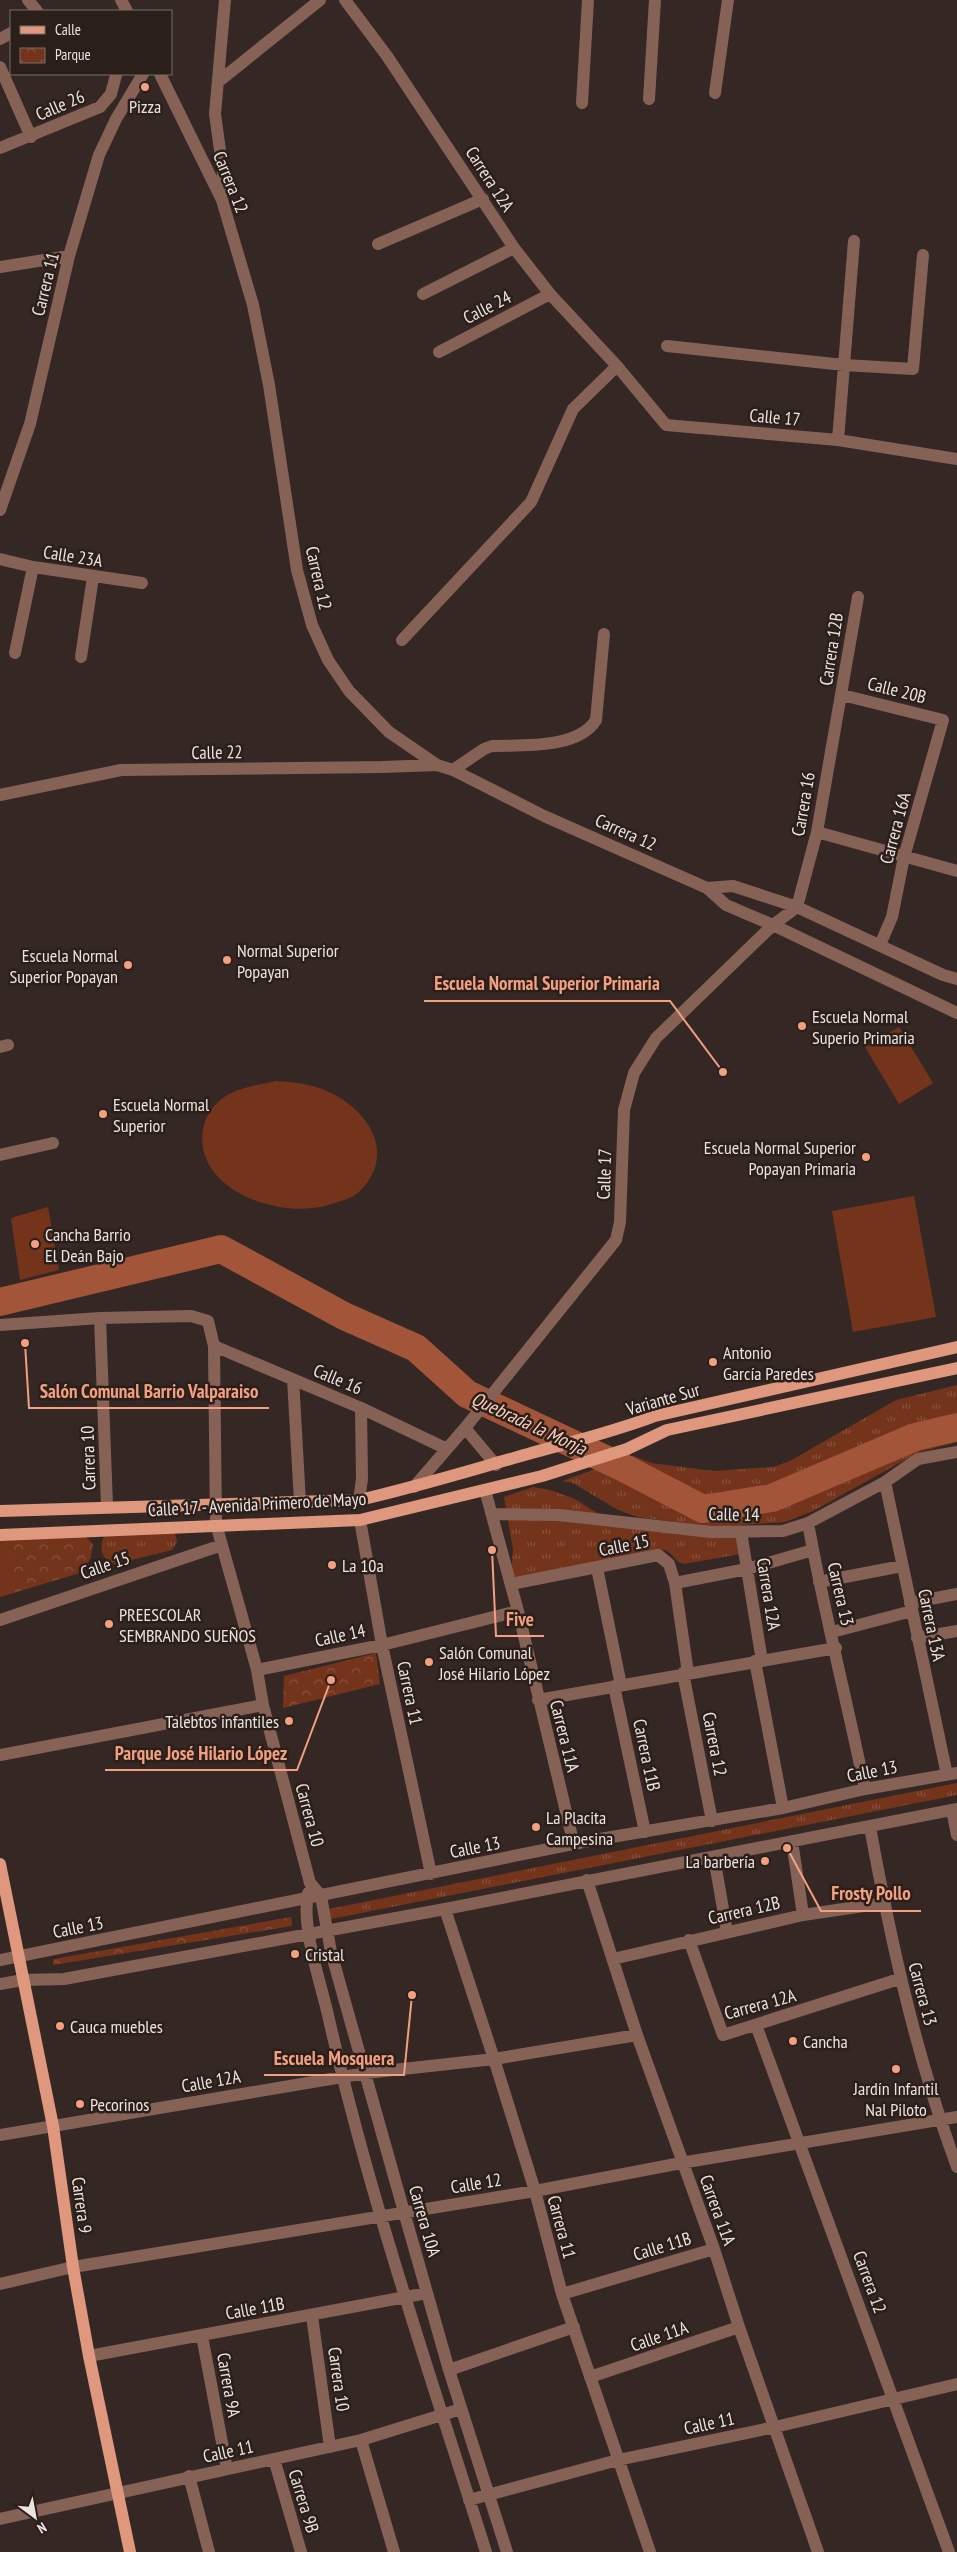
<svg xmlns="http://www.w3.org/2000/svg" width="957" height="2552" font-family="'PT Sans Narrow',sans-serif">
  <defs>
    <pattern id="grass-tufts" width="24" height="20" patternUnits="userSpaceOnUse" patternTransform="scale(1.25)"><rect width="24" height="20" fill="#74341c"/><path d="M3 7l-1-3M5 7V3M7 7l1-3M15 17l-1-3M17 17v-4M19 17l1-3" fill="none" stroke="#88513d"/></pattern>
    <pattern id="park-crowns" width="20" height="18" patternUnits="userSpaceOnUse" patternTransform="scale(1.25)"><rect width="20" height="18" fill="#74341c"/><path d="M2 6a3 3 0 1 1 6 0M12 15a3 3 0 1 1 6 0" fill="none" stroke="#88513d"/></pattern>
  </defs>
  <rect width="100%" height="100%" fill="#352824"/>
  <!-- grass -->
  <path fill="url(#grass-tufts)" d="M 957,1385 L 957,1442 L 919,1452 L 813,1511 L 785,1522 L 713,1527 L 638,1517 L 618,1510 L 573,1483 L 562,1481 L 633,1456 L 651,1463 L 714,1471 L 773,1467 L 790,1461 L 896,1400 Z
    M 533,1487 L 550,1490 L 575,1499 L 608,1520 L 710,1537 L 738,1538 L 740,1554 L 684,1564 C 674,1562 674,1553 665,1550 L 519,1579 L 511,1574 L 513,1549 L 504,1497 Z
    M 175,1533 L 177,1542 L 172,1550 L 115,1564 C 101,1561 98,1546 105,1535 Z
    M 957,1783 L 957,1795 L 331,1919 L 329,1909 Z"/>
  <!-- park -->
  <path fill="url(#park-crowns)" d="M 85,1536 L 93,1544 L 91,1557 L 83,1572 L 0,1597 L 0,1540 Z
    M 376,1653 L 380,1684 L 283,1708 L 284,1676 Z
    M 291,1917 L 292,1926 L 53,1965 L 54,1959 Z"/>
  <!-- pitch -->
  <path fill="#74341c" d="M 899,1027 L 933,1083 L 899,1104 L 865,1047 Z
    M 276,1081 C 294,1082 311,1084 327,1091 C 368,1109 398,1154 359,1192 C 350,1200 339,1201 328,1205 C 280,1220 193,1190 203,1129 C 206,1114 216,1101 229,1094 C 244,1086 260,1085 276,1081 Z
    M 914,1196 L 936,1317 L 853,1332 L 832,1211 Z
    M 48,1207 L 59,1270 L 20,1280 L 11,1218 Z
    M 8,1552 L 18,1583 L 0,1589 L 0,1555 Z"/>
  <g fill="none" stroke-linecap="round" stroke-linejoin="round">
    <!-- river -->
    <path stroke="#a35539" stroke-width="28" d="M 0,1302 L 221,1249 L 344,1316 L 416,1348 L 467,1394 L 622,1467 L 703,1509 L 772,1498 L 915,1437 L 957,1427"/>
    <!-- minor -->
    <path stroke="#866256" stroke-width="12" d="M 28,0 L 37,11
      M 121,0 L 127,11
      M 345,0 L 387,56 L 514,248 L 550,294 L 617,366 L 666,425 L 838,440 L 957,459
      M 0,39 L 11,33
      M 0,67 L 31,137
      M 160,74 L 222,200 L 253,305 L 269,385 L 297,570 L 312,625 L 328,660 L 349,691 L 389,732 L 437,765 L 453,770 L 544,816 L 707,888 L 726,905 L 773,925 L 957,1013
      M 218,82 L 320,0
      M 715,93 L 728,0
      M 649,99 L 655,0
      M 582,103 L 588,0
      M 0,148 L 100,107 L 111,94 L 116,75
      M 222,195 L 223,172 L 215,114 L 225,0
      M 378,244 L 483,199
      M 0,267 L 69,256
      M 423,294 L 514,248
      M 667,346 L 844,365 L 913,369 L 923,255
      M 439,352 L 550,294
      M 838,440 L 854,241
      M 0,510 L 30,424 L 69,256 L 99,155 L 116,119 L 143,74
      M 0,559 L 33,567 L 142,583
      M 402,640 L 531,502 L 573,409 L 617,366
      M 15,653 L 33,567
      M 81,657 L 93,577
      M 842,695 L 943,720 L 904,857 L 892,917 L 880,945
      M 453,770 L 484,749 L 492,746 C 523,745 578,749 596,720 L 604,634
      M 0,795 L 121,770 L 382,767 L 437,765
      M 817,832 L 957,871
      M 707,888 L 733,886 L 797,907 L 943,975 L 957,979
      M 0,1047 L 8,1045
      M 0,1155 L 53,1143
      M 100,1318 L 107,1506
      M 0,1325 L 100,1318 L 191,1316 L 208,1321 L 214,1346 L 216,1524 L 257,1670 L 263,1705 L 310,1883 L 321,1896 L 331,1952 L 404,2212 L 449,2370 L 507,2552
      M 214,1346 L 361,1408 L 447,1449
      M 293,1379 L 300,1502
      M 465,1428 L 496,1465
      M 885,1482 L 947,1775
      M 414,1487 L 465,1428 L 616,1240 L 620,1222 L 624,1110 L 634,1073 L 656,1038 L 773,925 L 797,907 L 817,832 L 858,597
      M 485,1490 L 518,1611 L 574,1845
      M 359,1500 L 362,1479 L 361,1408
      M 492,1514 L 559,1515 L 711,1532 L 783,1531 L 808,1523 L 885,1482 L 918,1459 L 957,1452
      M 360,1520 L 382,1645 L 431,1874
      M 808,1523 C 824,1612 847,1701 865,1789
      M 741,1532 L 762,1661
      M 597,1568 L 621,1685
      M 819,1582 L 902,1566
      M 675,1583 L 688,1673
      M 511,1584 L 658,1555 L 669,1564 L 675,1583 L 747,1569 L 813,1550
      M 910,1603 L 957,1594
      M 0,1620 L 222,1545
      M 832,1632 L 912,1611
      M 917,1638 L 957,1631
      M 755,1661 L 783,1808
      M 257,1670 L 382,1645 L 518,1611
      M 683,1673 L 712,1821
      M 614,1686 L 645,1832
      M 538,1700 L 836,1648
      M 0,1755 L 263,1705
      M 952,1810 L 957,1835
      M 870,1827 C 891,1942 916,2056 957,2167
      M 792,1841 L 803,1915
      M 714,1857 L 727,1932
      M 587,1880 L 637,2035 L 714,2249 L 739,2327 L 818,2552
      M 308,1893 C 301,1927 320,1980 328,2015 C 369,2197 430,2374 486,2552
      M 445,1909 L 494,2059 L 535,2191 L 562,2294 L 650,2552
      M 689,1940 L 723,2035 L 899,1979
      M 613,1959 L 803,1915 L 884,1903
      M 0,1960 L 588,1841 L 783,1808 L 865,1789 L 957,1773
      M 0,1984 L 23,1980 L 64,1979 L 445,1909 L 957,1809
      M 756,2025 L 949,2552
      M 0,2135 L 366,2073 L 494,2059 L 637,2035
      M 0,2284 L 73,2267 L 535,2191 L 681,2163 L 957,2117
      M 562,2294 L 714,2249
      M 312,2316 L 330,2447
      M 202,2336 L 227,2469
      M 89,2356 L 427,2293
      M 449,2370 L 574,2327
      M 590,2377 L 739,2327
      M 361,2440 L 394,2552
      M 274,2459 L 301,2552
      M 189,2476 L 209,2552
      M 469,2500 L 618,2460 L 775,2427 L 957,2384
      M 0,2519 L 361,2440 L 461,2409"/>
    <!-- major -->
    <path stroke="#df977e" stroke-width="12" d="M 0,1511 L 359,1500 C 416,1487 471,1470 528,1454 C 571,1442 613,1432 655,1416 L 957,1347
      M 0,1535 L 360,1520 L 542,1476 L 627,1449 L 667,1430 L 957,1368
      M 0,1864 L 53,2126 L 73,2267 L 89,2356 L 130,2552"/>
  </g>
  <!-- markers -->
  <g fill="#f39f82" stroke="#2b1f1a" stroke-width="2">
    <circle cx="145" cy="87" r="5"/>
    <circle cx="227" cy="960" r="5"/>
    <circle cx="128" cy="965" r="5"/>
    <circle cx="802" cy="1026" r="5"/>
    <circle cx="103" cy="1114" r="5"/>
    <circle cx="866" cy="1157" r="5"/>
    <circle cx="35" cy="1244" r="5"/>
    <circle cx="713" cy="1362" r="5"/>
    <circle cx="332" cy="1565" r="5"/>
    <circle cx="109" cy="1624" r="5"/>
    <circle cx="429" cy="1662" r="5"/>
    <circle cx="289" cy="1721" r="5"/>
    <circle cx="536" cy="1827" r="5"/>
    <circle cx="765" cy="1861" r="5"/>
    <circle cx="295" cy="1954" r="5"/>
    <circle cx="60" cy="2026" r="5"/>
    <circle cx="793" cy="2041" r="5"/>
    <circle cx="896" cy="2069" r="5"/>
    <circle cx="80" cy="2104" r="5"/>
  </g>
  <g text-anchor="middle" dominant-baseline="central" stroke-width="5" stroke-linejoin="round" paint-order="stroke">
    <!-- street labels -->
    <g font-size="18" fill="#ece2df" stroke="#2b1f1a">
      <text transform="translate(60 105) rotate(-23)">Calle 26</text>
      <text transform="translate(490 179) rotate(57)">Carrera 12A</text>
      <text transform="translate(231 182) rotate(68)">Carrera 12</text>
      <text transform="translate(45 284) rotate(-76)">Carrera 11</text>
      <text transform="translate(487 307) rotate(-27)">Calle 24</text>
      <text transform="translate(775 417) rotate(5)">Calle 17</text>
      <text transform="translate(73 556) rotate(9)">Calle 23A</text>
      <text transform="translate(319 578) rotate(77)">Carrera 12</text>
      <text transform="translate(831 649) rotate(-81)">Carrera 12B</text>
      <text transform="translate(897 690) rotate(14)">Calle 20B</text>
      <text transform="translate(217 752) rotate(-1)">Calle 22</text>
      <text transform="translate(803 804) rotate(-80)">Carrera 16</text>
      <text transform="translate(895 828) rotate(-75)">Carrera 16A</text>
      <text transform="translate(626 832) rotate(24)">Carrera 12</text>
      <text transform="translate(604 1174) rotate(-88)">Calle 17</text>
      <text transform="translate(338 1379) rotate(23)">Calle 16</text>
      <text transform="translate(663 1399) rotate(-16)">Variante Sur</text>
      <text transform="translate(88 1458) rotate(-92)">Carrera 10</text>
      <text transform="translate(257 1504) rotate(-3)">Calle 17 - Avenida Primero de Mayo</text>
      <text transform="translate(734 1514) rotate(1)">Calle 14</text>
      <text transform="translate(624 1545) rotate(-11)">Calle 15</text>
      <text transform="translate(105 1565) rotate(-19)">Calle 15</text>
      <text transform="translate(769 1594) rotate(81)">Carrera 12A</text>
      <text transform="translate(841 1594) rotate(77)">Carrera 13</text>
      <text transform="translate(932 1625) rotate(78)">Carrera 13A</text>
      <text transform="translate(340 1635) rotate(-12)">Calle 14</text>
      <text transform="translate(410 1693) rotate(78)">Carrera 11</text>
      <text transform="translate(565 1736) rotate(76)">Carrera 11A</text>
      <text transform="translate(715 1744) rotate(79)">Carrera 12</text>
      <text transform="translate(647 1755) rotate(78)">Carrera 11B</text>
      <text transform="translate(872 1771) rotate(-11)">Calle 13</text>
      <text transform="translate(310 1815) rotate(75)">Carrera 10</text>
      <text transform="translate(475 1847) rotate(-11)">Calle 13</text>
      <text transform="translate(744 1910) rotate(-13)">Carrera 12B</text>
      <text transform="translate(78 1927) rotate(-11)">Calle 13</text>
      <text transform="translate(923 1994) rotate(75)">Carrera 13</text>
      <text transform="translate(760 2004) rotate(-15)">Carrera 12A</text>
      <text transform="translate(211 2081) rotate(-10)">Calle 12A</text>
      <text transform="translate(476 2183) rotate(-9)">Calle 12</text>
      <text transform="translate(82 2205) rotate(82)">Carrera 9</text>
      <text transform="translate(718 2210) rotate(70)">Carrera 11A</text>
      <text transform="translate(425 2221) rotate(74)">Carrera 10A</text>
      <text transform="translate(562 2227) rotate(75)">Carrera 11</text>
      <text transform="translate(662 2246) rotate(-17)">Calle 11B</text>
      <text transform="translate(870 2282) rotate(70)">Carrera 12</text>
      <text transform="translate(255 2308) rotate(-10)">Calle 11B</text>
      <text transform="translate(659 2336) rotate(-19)">Calle 11A</text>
      <text transform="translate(339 2379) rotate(82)">Carrera 10</text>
      <text transform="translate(229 2385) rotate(80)">Carrera 9A</text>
      <text transform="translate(709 2423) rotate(-12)">Calle 11</text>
      <text transform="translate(228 2451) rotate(-12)">Calle 11</text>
      <text transform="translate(304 2501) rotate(73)">Carrera 9B</text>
    </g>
    <!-- poi labels -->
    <g font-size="18" fill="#ece2df" stroke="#2b1f1a" text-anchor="start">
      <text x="145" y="106" text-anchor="middle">Pizza</text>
      <text x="237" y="950">Normal Superior<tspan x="237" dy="21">Popayan</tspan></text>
      <text x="118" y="955" text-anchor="end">Escuela Normal<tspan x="118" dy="21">Superior Popayan</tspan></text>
      <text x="812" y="1016">Escuela Normal<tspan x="812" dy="21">Superio Primaria</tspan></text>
      <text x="113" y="1104">Escuela Normal<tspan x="113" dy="21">Superior</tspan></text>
      <text x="856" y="1147" text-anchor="end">Escuela Normal Superior<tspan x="856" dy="21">Popayan Primaria</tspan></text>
      <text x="45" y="1234">Cancha Barrio<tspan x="45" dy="21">El Deán Bajo</tspan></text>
      <text x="723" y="1352">Antonio<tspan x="723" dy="21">García Paredes</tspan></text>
      <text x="342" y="1565">La 10a</text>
      <text x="119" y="1614">PREESCOLAR<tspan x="119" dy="21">SEMBRANDO SUEÑOS</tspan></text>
      <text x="439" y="1652">Salón Comunal<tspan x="439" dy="21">José Hilario López</tspan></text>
      <text x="279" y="1721" text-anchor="end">Talebtos infantiles</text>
      <text x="546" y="1817">La Placita<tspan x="546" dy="21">Campesina</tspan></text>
      <text x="755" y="1861" text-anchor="end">La barbería</text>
      <text x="305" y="1954">Cristal</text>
      <text x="70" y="2026">Cauca muebles</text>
      <text x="803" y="2041">Cancha</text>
      <text x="896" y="2088" text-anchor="middle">Jardín Infantil<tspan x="896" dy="21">Nal Piloto</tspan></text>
      <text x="90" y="2104">Pecorinos</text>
    </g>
    <!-- water labels -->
    <g font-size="19" font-style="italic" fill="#fdcfbf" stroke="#2b1f1a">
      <text transform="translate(529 1423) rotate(25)">Quebrada la Monja</text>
    </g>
  </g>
  <!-- callouts -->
  <path fill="none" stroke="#f39f82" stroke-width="2" d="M723 1072L670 1001H424M25 1343L29 1408H269M492 1550L496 1636H544M331 1680L297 1770H105M787 1848L821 1911H921M412 1995L404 2075H264"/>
  <g fill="#f39f82" stroke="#2b1f1a" stroke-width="2">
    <circle cx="723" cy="1072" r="5"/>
    <circle cx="25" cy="1343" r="5"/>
    <circle cx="492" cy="1550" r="5"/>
    <circle cx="331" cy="1680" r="5"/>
    <circle cx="787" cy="1848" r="5"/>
    <circle cx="412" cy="1995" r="5"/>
  </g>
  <g font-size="19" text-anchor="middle" font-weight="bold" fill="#f39f82" stroke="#2b1f1a" stroke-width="5" stroke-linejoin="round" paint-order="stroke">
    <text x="547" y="990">Escuela Normal Superior Primaria</text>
    <text x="149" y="1398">Salón Comunal Barrio Valparaiso</text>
    <text x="520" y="1626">Five</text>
    <text x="201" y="1760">Parque José Hilario López</text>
    <text x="871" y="1900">Frosty Pollo</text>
    <text x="334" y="2065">Escuela Mosquera</text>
  </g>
  <!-- legend -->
  <rect x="10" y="10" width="162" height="65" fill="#2b1f1a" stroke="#786d69"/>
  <rect x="20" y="26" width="25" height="8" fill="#df977e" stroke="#786d69"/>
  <text x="55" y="35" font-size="15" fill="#ece2df">Calle</text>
  <rect x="20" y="48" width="25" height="15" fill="url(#park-crowns)" stroke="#786d69"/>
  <text x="55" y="60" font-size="15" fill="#ece2df">Parque</text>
  <!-- north arrow -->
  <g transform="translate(35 2517) rotate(148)" stroke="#2b1f1a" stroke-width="4" paint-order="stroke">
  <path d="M0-4L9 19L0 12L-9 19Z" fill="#ece2df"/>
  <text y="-8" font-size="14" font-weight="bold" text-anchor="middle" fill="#ece2df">N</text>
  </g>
</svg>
